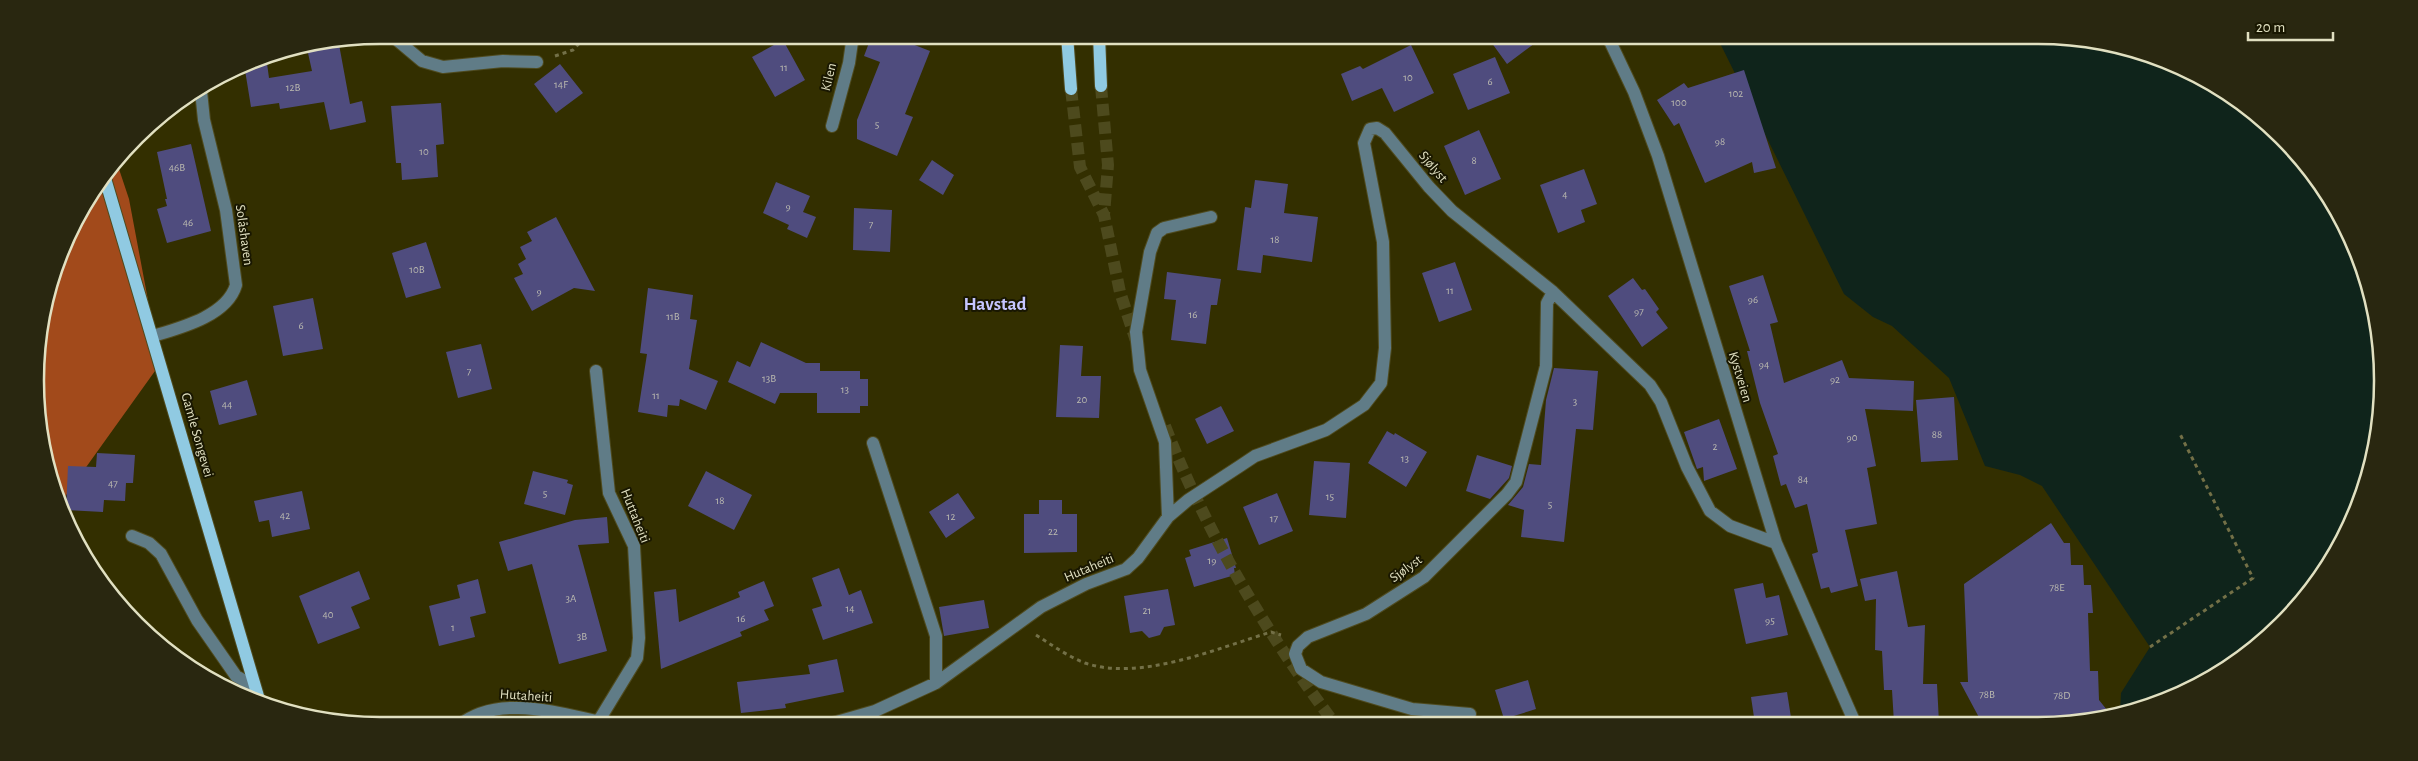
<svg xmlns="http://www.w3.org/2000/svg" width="2418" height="761" font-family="'Alegreya Sans',sans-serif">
  <rect width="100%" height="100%" fill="#332f00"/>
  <!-- forest -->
  <path fill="#a24a1b" d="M 116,160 L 129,199 L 160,364 L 64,498 L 63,505 L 47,470 L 36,403 L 38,336 L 71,227 L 107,170 Z"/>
  <!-- water -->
  <path fill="#0f241b" d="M 1716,35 L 2037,35 L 2105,42 L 2170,61 L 2230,93 L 2282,136 L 2325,189 L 2357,249 L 2376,313 L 2383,381 L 2376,448 L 2337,553 L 2266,640 L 2190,690 L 2120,712 L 2121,693 L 2150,647 L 2042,486 L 2020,475 L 1985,466 L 1949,378 L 1892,326 L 1873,317 L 1844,294 Z"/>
  <!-- building -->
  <path fill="#4f4c7e" d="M 872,35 L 889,35 L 930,51 L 905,114 L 913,117 L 897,156 L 857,139 L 857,120 L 880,62 L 864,56 Z
    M 1486,35 L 1546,35 L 1507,64 Z
    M 338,39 L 350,104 L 362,101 L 366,122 L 330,130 L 324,102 L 280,109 L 279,103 L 251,107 L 244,64 L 266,56 L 269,78 L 312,71 L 306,44 Z
    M 783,40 L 805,80 L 775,97 L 752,57 Z
    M 1411,45 L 1434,93 L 1394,112 L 1382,88 L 1352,101 L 1341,74 L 1360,66 L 1363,69 Z
    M 1495,57 L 1510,93 L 1468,110 L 1453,74 Z
    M 560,64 L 583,93 L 556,113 L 534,84 Z
    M 1744,70 L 1776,168 L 1754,173 L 1752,162 L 1705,183 L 1679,123 L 1674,126 L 1657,100 L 1684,83 L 1688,88 Z
    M 441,103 L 444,144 L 436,145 L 438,177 L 402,180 L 401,163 L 396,163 L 391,106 Z
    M 1479,130 L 1501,179 L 1465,195 L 1444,146 Z
    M 191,144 L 211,231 L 167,243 L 157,209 L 167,206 L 165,199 L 167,199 L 157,152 Z
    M 932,160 L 954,175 L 943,195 L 919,180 Z
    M 1584,169 L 1597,204 L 1581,210 L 1585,222 L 1558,233 L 1540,185 Z
    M 1255,180 L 1288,184 L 1284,213 L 1318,217 L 1312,262 L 1263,255 L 1261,273 L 1237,270 L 1245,207 L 1251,208 Z
    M 776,182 L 810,196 L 803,212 L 816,217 L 807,238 L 787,229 L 789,225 L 763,213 Z
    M 854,208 L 892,210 L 890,252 L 853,250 Z
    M 556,217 L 595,291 L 574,288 L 532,311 L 514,278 L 523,274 L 518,264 L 526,259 L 520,247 L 532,241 L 527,232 Z
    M 426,242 L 441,288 L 406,298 L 392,253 Z
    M 1455,262 L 1472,310 L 1439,322 L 1422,273 Z
    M 1167,272 L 1221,279 L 1217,305 L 1211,305 L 1206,344 L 1171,340 L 1176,300 L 1164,299 Z
    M 1763,275 L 1778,322 L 1770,324 L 1784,383 L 1842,360 L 1849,378 L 1914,381 L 1913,411 L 1865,409 L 1876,466 L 1867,468 L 1877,524 L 1845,530 L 1858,586 L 1831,593 L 1829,587 L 1821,589 L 1812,554 L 1818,552 L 1807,504 L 1795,508 L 1786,484 L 1781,486 L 1773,456 L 1778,454 L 1760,403 L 1747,351 L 1750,351 L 1729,286 Z
    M 1633,278 L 1642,290 L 1645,289 L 1659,309 L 1656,312 L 1668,328 L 1642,347 L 1608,296 Z
    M 648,288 L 693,295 L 690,319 L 697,320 L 689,369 L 718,381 L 706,410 L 680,399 L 679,406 L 668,405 L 667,417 L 638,412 L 647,354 L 640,353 Z
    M 313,298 L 323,349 L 283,356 L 273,306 Z
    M 761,342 L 806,363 L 820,363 L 820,371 L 860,371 L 860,379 L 868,379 L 868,406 L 860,406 L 860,413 L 817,413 L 817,393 L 780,393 L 775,404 L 728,382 L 737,361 L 750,367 Z
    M 481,344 L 492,389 L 458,398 L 446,352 Z
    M 1060,345 L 1083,346 L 1081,376 L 1101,376 L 1099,418 L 1056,417 Z
    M 1554,368 L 1598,371 L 1593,430 L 1576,429 L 1564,542 L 1521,537 L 1524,510 L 1508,505 L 1523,487 L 1529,464 L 1541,465 L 1546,400 Z
    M 247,380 L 257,415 L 219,425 L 210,391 Z
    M 1954,397 L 1958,460 L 1921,462 L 1916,400 Z
    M 1221,406 L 1234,431 L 1207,444 L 1195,419 Z
    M 1719,419 L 1737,469 L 1704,481 L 1703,467 L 1697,469 L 1684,432 Z
    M 1387,431 L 1394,435 L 1395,433 L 1427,452 L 1406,487 L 1368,463 Z
    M 97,453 L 135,455 L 133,483 L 126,483 L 125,501 L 104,500 L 103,512 L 66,510 L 68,466 L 96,467 Z
    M 1477,455 L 1512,466 L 1509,478 L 1490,499 L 1466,491 Z
    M 1314,461 L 1350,463 L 1346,518 L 1309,515 Z
    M 533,471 L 568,480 L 567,483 L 573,485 L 565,515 L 524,504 Z
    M 706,471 L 752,495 L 734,530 L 688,506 Z
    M 302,491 L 310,529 L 272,537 L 269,520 L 259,522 L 254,501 Z
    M 958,493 L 975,518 L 946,538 L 929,512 Z
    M 1277,493 L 1293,531 L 1259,545 L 1243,507 Z
    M 1039,500 L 1062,500 L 1062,514 L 1077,514 L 1077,552 L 1024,553 L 1024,514 L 1039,514 Z
    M 607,517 L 609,543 L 578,545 L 607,651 L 559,664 L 532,564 L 508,571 L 499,542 L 575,520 Z
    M 2051,523 L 2064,543 L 2070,543 L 2071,565 L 2083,565 L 2084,585 L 2091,585 L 2093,613 L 2088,613 L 2090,671 L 2098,671 L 2099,700 L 2111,715 L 2082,723 L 1982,723 L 1960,682 L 1968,682 L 1964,584 Z
    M 1227,538 L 1236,568 L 1234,568 L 1235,575 L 1194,587 L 1185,558 L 1191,556 L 1189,550 Z
    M 839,568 L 849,595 L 861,590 L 873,623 L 823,640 L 812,609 L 822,606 L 812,578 Z
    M 359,571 L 370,599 L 351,607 L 360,628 L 318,644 L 299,596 Z
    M 1897,571 L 1908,627 L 1925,625 L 1923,684 L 1937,684 L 1939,723 L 1894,723 L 1892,690 L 1884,690 L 1882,651 L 1875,650 L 1876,599 L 1865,601 L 1860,579 Z
    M 478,579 L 486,613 L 470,617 L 475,637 L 439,646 L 429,606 L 460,598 L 457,585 Z
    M 764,581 L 774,606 L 764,610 L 769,620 L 740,632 L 742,636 L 661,669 L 654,592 L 676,589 L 679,622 L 740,597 L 738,592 Z
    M 1763,583 L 1766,598 L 1779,595 L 1788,635 L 1746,644 L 1734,589 Z
    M 1168,589 L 1175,625 L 1164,627 L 1160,635 L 1149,638 L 1142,631 L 1130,633 L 1124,596 Z
    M 984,600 L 989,628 L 944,636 L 939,607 Z
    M 837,659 L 844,692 L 785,704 L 786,708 L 741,713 L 737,682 L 810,674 L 808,665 Z
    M 1528,680 L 1536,709 L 1504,719 L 1495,690 Z
    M 1787,692 L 1792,724 L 1755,724 L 1751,697 Z"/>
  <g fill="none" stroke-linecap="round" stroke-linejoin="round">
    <!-- major-tunnel -->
    <path stroke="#4d4a1d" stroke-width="12" stroke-dasharray="12 6" stroke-linecap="butt" d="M 1101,86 L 1108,165 L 1104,215
      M 1071,89 L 1080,167 L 1104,215 L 1120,292 L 1136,341
      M 1165,426 C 1206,532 1266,633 1335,724"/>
    <!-- minor casing -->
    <g stroke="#4f4b1f" stroke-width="14">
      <path id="minor" d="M 391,35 L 422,61 L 443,67 L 503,61 L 537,62
        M 1607,35 L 1634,92 L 1658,156 L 1776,543 L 1855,723
        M 832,126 L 849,63 L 853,35
        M 153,336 C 180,328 227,316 236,285 L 226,210 L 204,120 L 201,91
        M 596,371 L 609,493 L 634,546 L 639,638 L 637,658 L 598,722
        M 873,443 L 936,636 L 936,683
        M 1168,517 L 1165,442 L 1140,370 L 1136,332 L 1150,252 L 1157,233 L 1164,228 L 1211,217
        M 132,536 L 149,543 L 161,554 L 197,620 L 236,676 L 252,685
        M 1470,714 L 1412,709 L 1321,682 L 1301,669 L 1295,654 L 1298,646 L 1308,637 L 1366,614 L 1424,577 L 1507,494 L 1516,482 L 1546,366 L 1547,303 L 1553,292
        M 826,725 L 875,711 L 936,683 L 1041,607 L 1086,584 L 1126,569 L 1138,558 L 1168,517 L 1188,500 L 1240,466 L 1255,456 L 1326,430 L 1364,405 L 1381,383 L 1385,348 L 1383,242 L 1364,143 L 1370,129 L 1377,128 L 1385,133 L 1429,187 L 1452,211 L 1553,292 L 1650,385 L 1661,402 L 1687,467 L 1710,511 L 1730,526 L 1776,543
        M 458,726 C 504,689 572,719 624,726"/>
    </g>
    <!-- major casing -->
    <g stroke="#4f4b1f" stroke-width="14">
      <path id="major" d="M 1067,35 L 1071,89
        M 1099,35 L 1101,86
        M 104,175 L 260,703"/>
    </g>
    <!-- path -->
    <path stroke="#737047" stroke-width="3" stroke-dasharray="4 4" stroke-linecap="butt" d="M 555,56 L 573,50 L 587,35
      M 1036,635 C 1052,645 1067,656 1085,663 C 1140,682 1218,648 1271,632 L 1281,635
      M 2150,647 L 2253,578 L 2180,434"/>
    <!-- minor -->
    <use href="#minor" stroke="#607c87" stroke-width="12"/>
    <!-- major -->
    <use href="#major" stroke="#90cae2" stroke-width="12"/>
  </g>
  <g text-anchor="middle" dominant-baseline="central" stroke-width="4" stroke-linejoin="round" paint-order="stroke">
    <!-- number labels -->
    <g font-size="11" fill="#bcbbb0">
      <text x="784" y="67">11</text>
      <text x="1408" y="77">10</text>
      <text x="1490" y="81">6</text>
      <text x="561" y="84">14F</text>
      <text x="293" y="87">12B</text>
      <text x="1736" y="93">102</text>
      <text x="1679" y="102">100</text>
      <text x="877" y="124">5</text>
      <text x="1720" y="141">98</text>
      <text x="424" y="151">10</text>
      <text x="1474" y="160">8</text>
      <text x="177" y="167">46B</text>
      <text x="1565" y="194">4</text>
      <text x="788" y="206">9</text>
      <text x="188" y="222">46</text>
      <text x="871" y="224">7</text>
      <text x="1275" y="239">18</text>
      <text x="417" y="269">10B</text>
      <text x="1450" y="290">11</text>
      <text x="539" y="291">9</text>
      <text x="1753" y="299">96</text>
      <text x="1639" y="311">97</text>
      <text x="1193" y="314">16</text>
      <text x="673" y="316">11B</text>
      <text x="301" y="325">6</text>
      <text x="1764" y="364">94</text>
      <text x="469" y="371">7</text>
      <text x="769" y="378">13B</text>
      <text x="1835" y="379">92</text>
      <text x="845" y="389">13</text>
      <text x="656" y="395">11</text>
      <text x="1082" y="399">20</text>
      <text x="1575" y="401">3</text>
      <text x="227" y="404">44</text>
      <text x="1937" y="434">88</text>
      <text x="1852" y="437">90</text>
      <text x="1715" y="446">2</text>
      <text x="1405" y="458">13</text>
      <text x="1803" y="479">84</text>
      <text x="113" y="483">47</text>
      <text x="545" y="493">5</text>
      <text x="1330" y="496">15</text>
      <text x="720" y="500">18</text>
      <text x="1550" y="504">5</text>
      <text x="285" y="515">42</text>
      <text x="951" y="516">12</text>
      <text x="1274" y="518">17</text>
      <text x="1053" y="531">22</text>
      <text x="1212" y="560">19</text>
      <text x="2057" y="587">78E</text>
      <text x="571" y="598">3A</text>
      <text x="850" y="608">14</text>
      <text x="1147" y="610">21</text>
      <text x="328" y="614">40</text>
      <text x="741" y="618">16</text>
      <text x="1770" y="620">95</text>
      <text x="453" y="627">1</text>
      <text x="582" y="636">3B</text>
      <text x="1987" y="694">78B</text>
      <text x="2062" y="695">78D</text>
    </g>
    <!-- street labels -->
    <g font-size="14" fill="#e1e0c1" stroke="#191701">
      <text transform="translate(829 77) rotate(-76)">Kilen</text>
      <text transform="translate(1433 167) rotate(50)">Sjølyst</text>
      <text transform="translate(244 235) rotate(82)">Solåshaven</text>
      <text transform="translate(1740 377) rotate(73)">Kystveien</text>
      <text transform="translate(197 435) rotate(74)">Gamle Songevei</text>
      <text transform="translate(635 516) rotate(68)">Huttaheiti</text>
      <text transform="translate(1089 568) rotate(-23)">Hutaheiti</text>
      <text transform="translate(1406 569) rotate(-36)">Sjølyst</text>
      <text transform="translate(526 696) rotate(4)">Hutaheiti</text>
    </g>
    <!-- district labels -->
    <g font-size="19" font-weight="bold" fill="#c5c5fe" stroke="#191701">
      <text x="995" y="304">Havstad</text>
    </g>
  </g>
  <!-- crop -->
  <path d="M0 0H2418V761H0ZM380 44H2038A336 336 0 0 1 2374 380V381A336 336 0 0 1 2038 717H380A336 336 0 0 1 44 381V380A336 336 0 0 1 380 44Z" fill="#292710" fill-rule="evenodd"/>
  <path fill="none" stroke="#e1e0c1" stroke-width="2.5" d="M380 44H2038A336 336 0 0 1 2374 380V381A336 336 0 0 1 2038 717H380A336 336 0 0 1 44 381V380A336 336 0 0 1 380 44Z"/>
  <!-- scale -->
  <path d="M2248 32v8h85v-8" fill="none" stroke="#e1e0c1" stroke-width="2.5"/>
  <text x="2256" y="32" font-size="15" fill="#e1e0c1" stroke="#191701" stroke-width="4" paint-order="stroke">20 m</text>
</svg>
